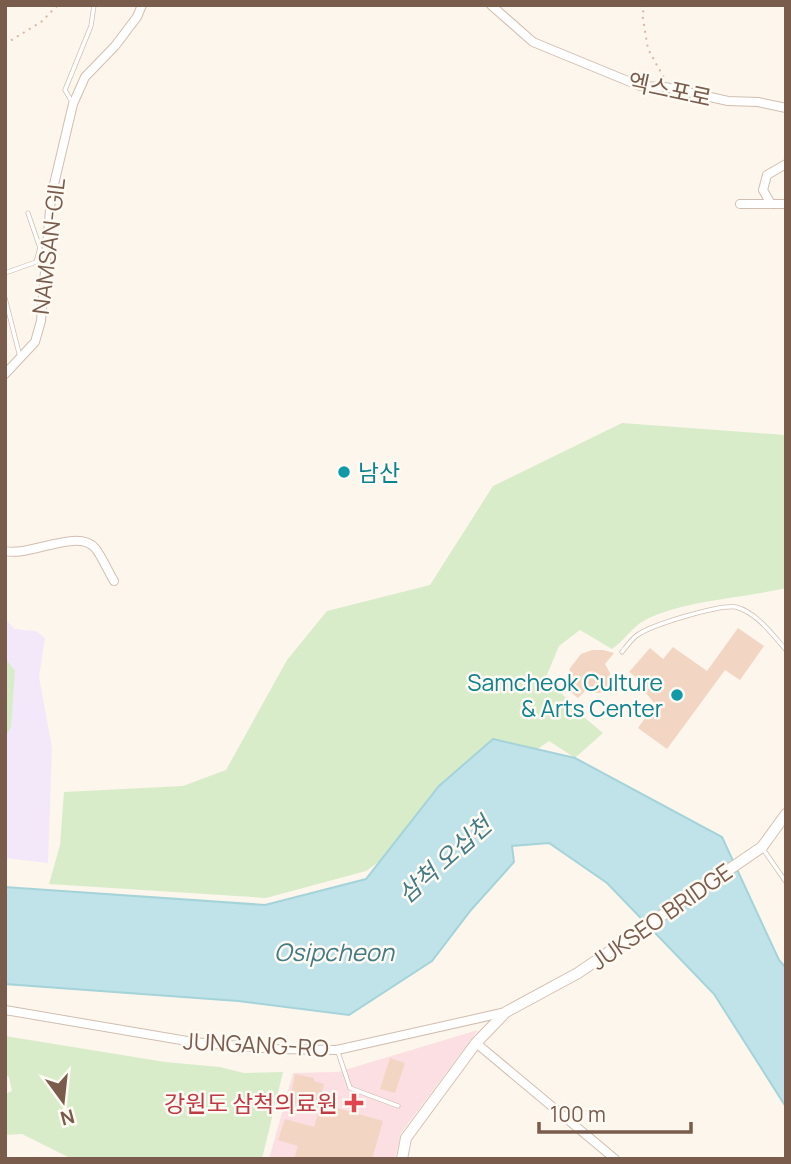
<svg xmlns="http://www.w3.org/2000/svg" width="791" height="1164" font-family="Manrope,'Noto Sans KR',sans-serif">
  <rect width="100%" height="100%" fill="#fdf6ec"/>
  <!-- education -->
  <path fill="#f3e8fa" d="M 5,618 L 14,629 L 36,631 L 45,638 L 39,677 L 52,748 L 48,863 L 5,858 Z"/>
  <!-- medical -->
  <path fill="#fbdfe3" d="M 478,1030 L 401,1133 L 395,1159 L 269,1159 L 293,1073 L 338,1072 Z"/>
  <!-- green -->
  <path fill="#d8ecc9" d="M 622,423 L 786,435 L 786,588 C 740,599 688,599 645,620 C 633,626 624,641 612,649 L 580,630 L 559,646 L 546,677 L 585,718 L 603,733 L 575,758 L 549,741 L 366,871 L 266,898 L 49,884 L 60,845 L 64,792 L 183,786 L 226,770 L 287,660 L 327,611 L 430,585 L 493,486 Z
    M 5,658 L 15,671 L 11,727 L 5,738 Z
    M 5,1036 L 165,1062 L 220,1067 L 244,1073 L 283,1072 L 262,1159 L 72,1159 L 22,1134 L 5,1135 L 5,1094 L 12,1091 L 9,1077 L 5,1075 Z"/>
  <!-- water -->
  <path fill="#bfe3e8" stroke="#a5d3da" stroke-width="2" d="M 493,739 L 575,758 L 722,837 L 779,960 L 786,968 L 786,1107 L 714,994 L 607,883 L 549,843 L 512,846 L 514,862 L 471,910 L 432,961 L 349,1015 L 238,1001 L 5,984 L 5,887 L 265,905 L 366,879 L 439,786 Z"/>
  <!-- building -->
  <path fill="#f3d5c3" d="M 738,628 L 764,646 L 740,680 L 725,670 L 667,749 L 638,728 L 655,704 L 641,687 L 644,683 L 629,672 L 650,648 L 663,659 L 673,647 L 707,671 Z
    M 592,650 L 603,650 L 614,653 L 605,664 L 610,673 L 610,683 L 600,693 L 592,693 L 585,691 L 578,698 L 568,690 L 570,668 L 581,654 Z
    M 390,1058 L 405,1063 L 395,1093 L 380,1089 Z
    M 295,1074 L 314,1078 L 314,1081 L 324,1084 L 320,1103 L 383,1121 L 372,1159 L 294,1159 L 298,1146 L 278,1140 L 285,1119 L 314,1127 L 319,1111 L 289,1104 Z"/>
  <g fill="none" stroke-linecap="round" stroke-linejoin="round">
    <!-- lane casing -->
    <g stroke="#d1beb0" stroke-width="5">
      <path id="lane" d="M 72,102 L 65,90 L 91,26 L 94,5
        M 5,273 L 36,262 L 40,248 L 28,213
        M 5,298 L 20,357
        M 622,652 C 626,647 631,640 636,636 C 650,625 720,604 736,607 C 756,612 773,635 786,650
        M 763,849 L 786,882
        M 338,1052 L 350,1088 L 398,1106"/>
    </g>
    <!-- street casing -->
    <g stroke="#d1beb0" stroke-width="10">
      <path id="street" d="M 491,5 L 533,42 L 640,86 L 665,87 L 728,101 L 758,102 L 786,108
        M 740,204 L 786,204
        M 771,204 L 763,190 L 767,175 L 786,164
        M 5,374 L 35,342 L 41,321 L 51,197 L 73,104 L 85,77 L 115,46 L 137,17 L 142,5
        M 5,551 C 30,557 77,528 95,548 C 100,553 109,573 114,581
        M 5,1010 L 193,1042 L 275,1049 L 337,1050 L 506,1012
        M 476,1043 L 615,1159"/>
    </g>
    <!-- secondary casing -->
    <g stroke="#d6c0b0" stroke-width="12">
      <path id="secondary" d="M 402,1159 L 406,1138 L 476,1043 L 506,1012 L 578,973 L 762,847 L 786,814"/>
    </g>
    <!-- path -->
    <path stroke="#d9b8a5" stroke-width="2" stroke-dasharray="2 5" stroke-linecap="butt" d="M 648,5 L 642,13 L 648,49 L 664,78
      M 5,44 L 41,22 L 58,5"/>
    <!-- lane -->
    <use href="#lane" stroke="#fff" stroke-width="3.5"/>
    <!-- street -->
    <use href="#street" stroke="#fff" stroke-width="8"/>
    <!-- secondary -->
    <use href="#secondary" stroke="#fff" stroke-width="10"/>
  </g>
  <!-- markers -->
  <g fill="#0f9aa8" stroke="#fffaf3" stroke-width="2.5">
    <circle cx="344" cy="472" r="7"/>
    <circle cx="677" cy="695" r="7"/>
  </g>
  <path fill="#e0444e" stroke="#fffaf3" stroke-width="2.5" d="M350.5 1092.5h7v7h7v7h-7v7h-7v-7h-7v-7h7z"/>
  <g text-anchor="middle" dominant-baseline="central" stroke-width="5" stroke-linejoin="round" paint-order="stroke">
    <!-- street labels -->
    <g font-size="23" fill="#7a5c4d" stroke="#fffaf3">
      <text transform="translate(670 89) rotate(12)">엑스포로</text>
      <text transform="translate(48 246) rotate(-83)">NAMSAN-GIL</text>
      <text transform="translate(661 916) rotate(-35)">JUKSEO BRIDGE</text>
      <text transform="translate(256 1044) rotate(3)">JUNGANG-RO</text>
    </g>
    <!-- culture labels -->
    <g font-size="23" fill="#0d838f" stroke="#fffaf3" text-anchor="start">
      <text x="358" y="472">남산</text>
      <text x="663" y="682" text-anchor="end">Samcheok Culture<tspan x="663" dy="26">&amp; Arts Center</tspan></text>
    </g>
    <!-- health labels -->
    <g font-size="23" fill="#be3a42" stroke="#fffaf3" text-anchor="end">
      <text x="338" y="1103">강원도 삼척의료원</text>
    </g>
    <!-- water labels -->
    <g font-size="24" font-style="italic" fill="#437c86" stroke="#fffaf3">
      <text transform="translate(444 859) rotate(-42)">삼척 오십천</text>
      <text x="334" y="951">Osipcheon</text>
    </g>
  </g>
  <!-- border -->
  <rect width="791" height="1164" fill="none" stroke="#7a5c4d" stroke-width="14"/>
  <!-- north arrow -->
  <g transform="translate(63 1101) rotate(165)" stroke="#fffaf3" stroke-width="5" paint-order="stroke">
  <path d="M0-5L12 26L0 18L-12 26Z" fill="#7a5c4d"/>
  <text y="-10" font-size="19" font-weight="bold" text-anchor="middle" fill="#7a5c4d">N</text>
  </g>
  <!-- scale -->
  <path d="M539 1122v10h152v-10" fill="none" stroke="#7a5c4d" stroke-width="3.5"/>
  <text x="550" y="1122" font-size="21" fill="#7a5c4d" stroke="#fffaf3" stroke-width="5" paint-order="stroke">100 m</text>
</svg>
